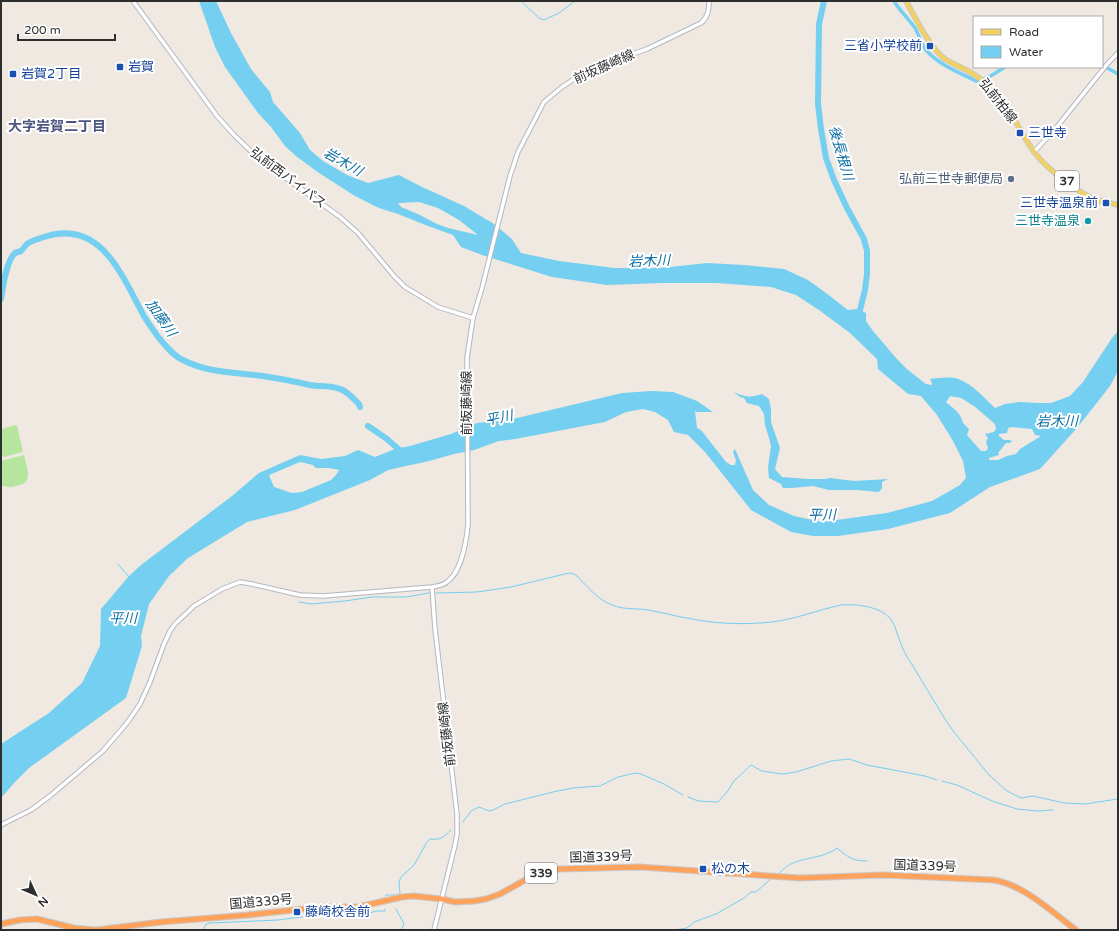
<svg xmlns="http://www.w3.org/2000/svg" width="1119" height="931" font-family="'Varela Round','Noto Sans JP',sans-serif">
  <rect width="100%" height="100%" fill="#efe9e1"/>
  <!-- green -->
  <path fill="#b6e59e" d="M 16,425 L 17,426 L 23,452 L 4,457 L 3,456 L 1,456 L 1,429 Z
    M 24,455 C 26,466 34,481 20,485 C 18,485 14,487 11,487 C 8,487 5,486 2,486 L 1,461 Z"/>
  <!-- water -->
  <path fill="#75cff0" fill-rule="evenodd" d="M 199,1 L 216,1 L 231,33 L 251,69 L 270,92 L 273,102 L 300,133 L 310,150 L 323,161 L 347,175 L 368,183 L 399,175 L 420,186 L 464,206 L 494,224 L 512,239 L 521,253 L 559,261 L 614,268 L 661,268 L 707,263 L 744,265 L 784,269 L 808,280 L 826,293 L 848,310 L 857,309 L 866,313 L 866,321 L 873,331 L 896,358 L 908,370 L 926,384 L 932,385 L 932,383 L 930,379 C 937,378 952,376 958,379 C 973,384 984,398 995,408 L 1005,404 L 1019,402 L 1038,403 L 1051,403 L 1070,396 L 1083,382 L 1112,338 L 1118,331 L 1118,371 L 1110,386 L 1077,428 L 1040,469 L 990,487 L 950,513 L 888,529 L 838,536 L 813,536 L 791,532 L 751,510 L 705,452 L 688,435 L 674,432 L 668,420 L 655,412 L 643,409 L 626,412 L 605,422 L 515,439 L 499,441 L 474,450 L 454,454 L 429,461 L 388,470 L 370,480 L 295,510 L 247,522 L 188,558 L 169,576 L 149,604 L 141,636 L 142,646 L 126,698 L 29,768 L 15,782 L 1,798 L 1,744 L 49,713 L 82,683 L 100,646 L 101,609 L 129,576 L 141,565 L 232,496 L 259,473 L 300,455 L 321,459 L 345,456 L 358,450 L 375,457 L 395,449 L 410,446 L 451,434 L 477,423 L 517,418 L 622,393 L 651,391 L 673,392 L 697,401 L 713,412 L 697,412 L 695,411 L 697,428 L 701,430 L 726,462 L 731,465 L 735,465 L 736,460 L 733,452 L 735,449 L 753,490 L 769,505 L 794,516 L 822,522 L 887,513 L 932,501 L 960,485 L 966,478 L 963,461 L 953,441 L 937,415 L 921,396 L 908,394 L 878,369 L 877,359 L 850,333 L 819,310 L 796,295 L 771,287 L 717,283 L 661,283 L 607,285 L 552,277 L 482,255 L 461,247 L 453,235 L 428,226 L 398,214 L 379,208 L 355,196 L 319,173 L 296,156 L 285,146 L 271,127 L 258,113 L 225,67 L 215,47 ZM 419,202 L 438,208 L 459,220 L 478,235 L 448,228 L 437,224 L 418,214 L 401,207 L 398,203 ZM 950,396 L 961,398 L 974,406 L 995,424 L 996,429 L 994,432 L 985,434 L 988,438 L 986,442 L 988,448 L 986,451 L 981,451 L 967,435 L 969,429 L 963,423 C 962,414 952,407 946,402 ZM 1012,427 L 1032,429 L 1035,435 L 1041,436 L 1020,449 L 1016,454 L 1007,456 L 998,460 L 989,460 L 989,458 L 999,455 L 998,453 L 1006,443 L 1010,443 L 1012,441 L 1010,440 L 1004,440 L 999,436 L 999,434 L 1007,433 L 1008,428 ZM 300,462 L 313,465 L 316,468 L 329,468 L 339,470 L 336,475 L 331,480 L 302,492 L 292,493 L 274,487 L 269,475 Z
    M 734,392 C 745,397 750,398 762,394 L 769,399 L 771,409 L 771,422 L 780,448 L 775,469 L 782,477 L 807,479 L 825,479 L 830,478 L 854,481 L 888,479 L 882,482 L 882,488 L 879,492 L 857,490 L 829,490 L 813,486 L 792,488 L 783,488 L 781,484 L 769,478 L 768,468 L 771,446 L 769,438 L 765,425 L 764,414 L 759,406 L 747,403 L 744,398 L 740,397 Z"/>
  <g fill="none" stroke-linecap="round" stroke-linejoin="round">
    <!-- stream -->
    <path stroke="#75cff0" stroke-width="1" d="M 521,1 L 539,18 L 544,20 L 559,13 L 575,1
      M 118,564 L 129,577
      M 436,593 L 477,592 L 511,587 L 569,573 L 574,574 L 577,576 C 587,586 598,600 612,605 C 624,610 636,608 648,610 C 661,612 674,616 687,618 C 715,624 744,625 772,622 C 796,619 818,610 841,605 C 857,604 882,606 892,621 C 896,627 897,635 900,641 C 903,650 906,656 911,663 L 945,719 L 954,732 L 989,775 L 1007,791 L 1021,798 L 1033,796 L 1064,803 L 1085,804 L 1118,799
      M 299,602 L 311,604 L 345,601 L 372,597 L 406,597 L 429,593
      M 942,781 L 957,785 L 992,801 L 1017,809 L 1037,811 L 1053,810
      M 688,797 L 698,801 L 718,802 L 727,792 L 734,781 L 751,765 L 762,771 L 782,774 L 796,772 L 831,761 L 849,759 L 867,765 L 925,776 L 937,780
      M 463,822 L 471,811 L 479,807 L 489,811 L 493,810 L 505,804 L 553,792 L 573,788 L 600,786 L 618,777 L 635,773 L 641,774 L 664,784 L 683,795
      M 778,874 C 782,871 786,866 791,864 C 805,857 825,858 837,848 C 848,857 852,861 867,861
      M 385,896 L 386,895 L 398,895 L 400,893 L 399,881 L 402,876 L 414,865 L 427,842 L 430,839 C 441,840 443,838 451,830
      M 396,909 L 404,924 L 401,930
      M 203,930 L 206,924 L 210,923 L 278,920 L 340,912 L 361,915 L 377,911 L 385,911 L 385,909
      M 674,930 L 687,928 L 694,922 L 716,914 L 744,898 L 751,892 L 756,892 L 772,878"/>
    <!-- canal -->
    <path stroke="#75cff0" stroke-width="3.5" d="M 894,1 C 900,11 908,18 915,28 C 919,35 921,43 926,50 C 939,65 958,72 976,81 L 989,77 L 1005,67
      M 1102,65 L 1118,74"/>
    <!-- river -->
    <path stroke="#75cff0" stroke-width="6" d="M 824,1 L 819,24 L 818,104 L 821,129 L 826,158 L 834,180 L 847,208 L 864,239 L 867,251 L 867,274 L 865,290 L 858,318
      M 1,299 C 3,287 6,261 15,253 C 17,252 19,252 21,251 C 23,249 25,246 27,244 C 32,240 38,239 44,237 C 101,218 122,276 144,316 C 148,323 154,331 159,338 C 166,346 173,356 183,360 C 209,374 241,372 269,377 C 283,379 297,382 310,385 C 320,387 330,385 340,389 C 347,391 354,399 359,404 L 360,407
      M 368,426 L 387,439 L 403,453"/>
    <!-- secondary casing -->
    <g stroke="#b4b7c1" stroke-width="5.5">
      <path id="secondary" d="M 133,1 L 217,116 L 234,135 L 257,157 L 340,217 L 358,233 L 394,276 L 405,287 L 420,296 L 438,307 L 473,318
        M 1034,152 L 1056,128 L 1108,63 L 1118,53
        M 432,587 L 435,629 L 457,814 L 457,834 L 455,845 L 434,930
        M 1,825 L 31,810 L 50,796 L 103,751 L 127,723 L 140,704 L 150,682 L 164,644 L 170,631 L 175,624 L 194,606 L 222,589 L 240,582 L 252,584 L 300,595 L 323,596 L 432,587 C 437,586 442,586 447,582 C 462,571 466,543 468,525 L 467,358 L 473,318 L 482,288 L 510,176 L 518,152 L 544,102 L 562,87 L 579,76 L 607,63 L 647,49 L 701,23 C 708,17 709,10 709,1"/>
    </g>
    <!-- primary casing -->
    <g stroke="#c9c9c9" stroke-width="6">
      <path id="primary" d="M 906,1 C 915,17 930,48 945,59 C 959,68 974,71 986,84 C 995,93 1003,103 1011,114 C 1019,127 1026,141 1035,153 C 1046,168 1079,194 1097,200 C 1104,202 1111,203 1118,205"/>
    </g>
    <!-- highway casing -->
    <g stroke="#c9c9c9" stroke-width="7">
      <path id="highway" d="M 1,924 L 20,920 L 37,919 L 74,928 L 96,930 L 161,922 L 248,915 L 322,907 L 358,907 L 402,897 L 414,896 L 442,899 L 455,902 L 474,901 L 486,899 L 500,894 L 534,875 L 545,871 L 560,869 L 640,867 L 800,878 L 883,875 L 994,880 C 1024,885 1052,912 1076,930"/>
    </g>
    <!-- secondary -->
    <use href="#secondary" stroke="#fff" stroke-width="3.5"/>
    <!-- primary -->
    <use href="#primary" stroke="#f2d163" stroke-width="4"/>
    <!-- highway -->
    <use href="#highway" stroke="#ffa35c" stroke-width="5"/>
  </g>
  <!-- markers -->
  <g fill="#1a4fb4" stroke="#fff" stroke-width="1.5">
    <rect x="926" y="42" width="8" height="8" rx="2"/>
    <rect x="116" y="63" width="8" height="8" rx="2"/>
    <rect x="9" y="70" width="8" height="8" rx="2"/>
    <rect x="1016" y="129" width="8" height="8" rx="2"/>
    <rect x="1102" y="199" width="8" height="8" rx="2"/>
    <rect x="699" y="865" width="8" height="8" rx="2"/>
    <rect x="293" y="908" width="8" height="8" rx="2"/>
  </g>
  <circle fill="#5c6f8a" stroke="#fff" stroke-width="1.5" cx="1011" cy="179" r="4"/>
  <circle fill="#0f9aa8" stroke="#fff" stroke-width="1.5" cx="1088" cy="221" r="4"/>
  <g text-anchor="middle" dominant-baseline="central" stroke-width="4" stroke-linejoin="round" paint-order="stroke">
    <!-- shield labels -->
    <g fill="#fff" stroke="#6d6d6d" stroke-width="1">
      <rect x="1055" y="171" width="24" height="20" rx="3"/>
      <rect x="525" y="863" width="32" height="20" rx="3"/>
    </g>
    <g font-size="12" font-weight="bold" fill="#2e2e2e">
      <text x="1067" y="181">37</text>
      <text x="541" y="873">339</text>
    </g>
    <!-- transit labels -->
    <g font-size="13" fill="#164399" stroke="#fff" text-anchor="start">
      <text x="922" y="46" text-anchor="end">三省小学校前</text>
      <text x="128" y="67">岩賀</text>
      <text x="21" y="74">岩賀2丁目</text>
      <text x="1028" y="133">三世寺</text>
      <text x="1098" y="203" text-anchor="end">三世寺温泉前</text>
      <text x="711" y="869">松の木</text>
      <text x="305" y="912">藤崎校舎前</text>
    </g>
    <!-- street labels -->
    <g font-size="13" fill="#2e2e2e" stroke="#fff">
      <text transform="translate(604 67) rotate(-24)">前坂藤崎線</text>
      <text transform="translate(998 101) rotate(52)">弘前柏線</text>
      <text transform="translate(288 178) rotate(37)">弘前西バイパス</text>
      <text transform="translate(467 403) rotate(-90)">前坂藤崎線</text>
      <text transform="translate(447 734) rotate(-97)">前坂藤崎線</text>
      <text transform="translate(601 857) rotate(-2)">国道339号</text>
      <text transform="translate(925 866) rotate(2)">国道339号</text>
      <text transform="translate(261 902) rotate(-5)">国道339号</text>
    </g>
    <!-- service labels -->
    <g font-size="13" fill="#4e5e75" stroke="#fff" text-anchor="end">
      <text x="1003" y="179">弘前三世寺郵便局</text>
    </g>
    <!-- culture labels -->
    <g font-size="13" fill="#0d838f" stroke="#fff" text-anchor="end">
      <text x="1080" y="221">三世寺温泉</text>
    </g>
    <!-- neighbourhood labels -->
    <g font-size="14" font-weight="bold" fill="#4d5680" stroke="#fff">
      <text x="57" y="126">大字岩賀二丁目</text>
    </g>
    <!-- water labels -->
    <g font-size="14" font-style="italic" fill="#0d6fa3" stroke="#fff">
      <text transform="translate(841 153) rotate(74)">後長根川</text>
      <text transform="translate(343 162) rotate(30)">岩木川</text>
      <text transform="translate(649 261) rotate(-2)">岩木川</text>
      <text transform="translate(161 318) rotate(55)">加藤川</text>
      <text transform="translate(499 418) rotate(-12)">平川</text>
      <text x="1057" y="421">岩木川</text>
      <text transform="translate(822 515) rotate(-1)">平川</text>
      <text x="123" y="618">平川</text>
    </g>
  </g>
  <!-- border -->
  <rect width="1119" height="931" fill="none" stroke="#2e2e2e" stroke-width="4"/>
  <!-- legend -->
  <rect x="973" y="16" width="130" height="52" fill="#ffffff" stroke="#ababab"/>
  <rect x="981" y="29" width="20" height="6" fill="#f2d163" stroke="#ababab"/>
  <text x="1009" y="36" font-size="12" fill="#2e2e2e">Road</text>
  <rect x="981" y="46" width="20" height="12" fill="#75cff0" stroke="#ababab"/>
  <text x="1009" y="56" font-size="12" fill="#2e2e2e">Water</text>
  <!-- north arrow -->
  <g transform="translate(36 895) rotate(134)" stroke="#ffffff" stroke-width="3" paint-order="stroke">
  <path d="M0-3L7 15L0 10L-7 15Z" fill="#2e2e2e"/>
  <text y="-6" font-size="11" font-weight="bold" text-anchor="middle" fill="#2e2e2e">N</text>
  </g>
  <!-- scale -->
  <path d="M18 34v6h97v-6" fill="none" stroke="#2e2e2e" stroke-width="2"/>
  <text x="24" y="34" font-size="12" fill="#2e2e2e" stroke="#ffffff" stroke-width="3" paint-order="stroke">200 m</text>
</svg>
